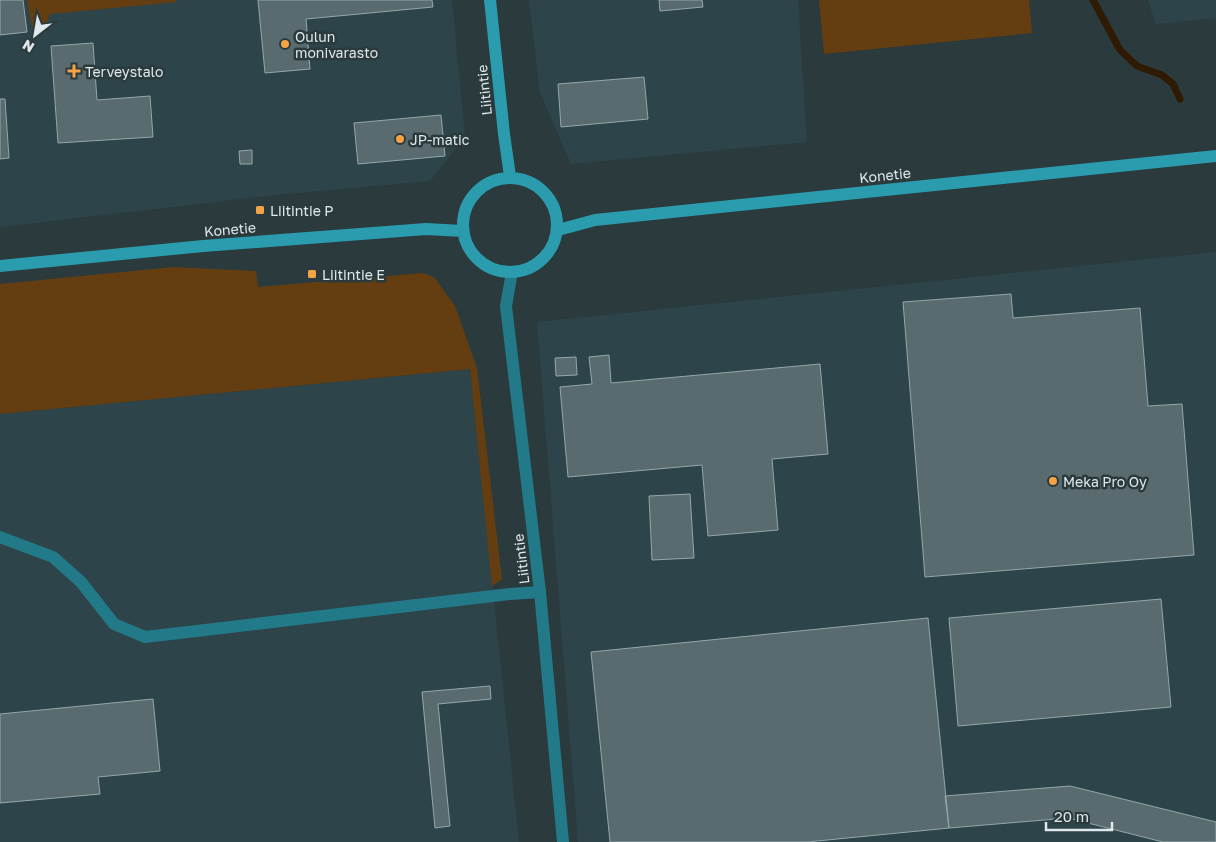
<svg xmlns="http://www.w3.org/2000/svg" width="1216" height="842" font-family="'Golos Text',sans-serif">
  <rect width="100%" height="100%" fill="#2a3a3d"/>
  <!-- built -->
  <path fill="#2d454a" d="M 0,0 L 27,0 L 33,33 L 44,31 L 50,14 L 176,1 L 176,0 L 452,0 L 465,137 L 430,181 L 276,195 L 0,227 Z
    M 529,0 L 798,0 L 807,142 L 571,164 L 540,93 Z
    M 1148,0 L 1216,0 L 1216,18 L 1156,24 Z
    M 1216,252 L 1216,842 L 578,842 L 537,322 Z
    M 470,369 L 519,842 L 0,842 L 0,414 Z"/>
  <!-- green -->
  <path fill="#643e10" d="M 27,0 L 176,0 L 177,2 L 50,14 L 44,31 L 33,33 Z
    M 819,0 L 1029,0 L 1032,33 L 824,54 Z
    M 173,267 L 256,271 L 258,287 L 422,273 L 434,277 L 455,306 L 477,368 L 502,579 L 492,586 L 470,369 L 0,414 L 0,284 Z"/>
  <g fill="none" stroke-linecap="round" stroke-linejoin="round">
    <!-- stream -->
    <path stroke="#2f1a03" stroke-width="7" d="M 1093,0 L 1120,50 L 1137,66 L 1162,75 L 1173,84 L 1180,99"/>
  </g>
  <!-- building -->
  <path fill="#596b6e" stroke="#94a7aa" d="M 0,0 L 23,0 L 27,32 L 0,35 Z
    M 258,0 L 432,0 L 433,7 L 306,19 L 310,69 L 265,73 Z
    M 659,0 L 702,0 L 703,7 L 660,11 Z
    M 93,43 L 97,100 L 150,96 L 153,137 L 58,143 L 51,46 Z
    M 644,77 L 648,119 L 561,127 L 558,84 Z
    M 0,99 L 5,99 L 9,158 L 0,159 Z
    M 441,115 L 445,156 L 358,164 L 354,123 Z
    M 252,150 L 252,164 L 240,164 L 239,151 Z
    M 1011,294 L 1013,318 L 1140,308 L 1148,406 L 1182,404 L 1194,555 L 925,577 L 903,302 Z
    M 609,355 L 611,383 L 820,364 L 828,454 L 772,459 L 778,530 L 708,536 L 702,465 L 568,477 L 560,387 L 592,384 L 589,357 Z
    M 576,357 L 577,375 L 556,376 L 555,358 Z
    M 690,494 L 694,558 L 652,560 L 649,496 Z
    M 1161,599 L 1171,707 L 958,726 L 949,618 Z
    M 928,618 L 949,828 L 807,842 L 610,842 L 591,652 Z
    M 490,686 L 491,699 L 438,704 L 450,826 L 435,828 L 422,692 Z
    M 153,699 L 160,771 L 98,777 L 100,794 L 0,803 L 0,714 Z
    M 1070,786 L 1216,822 L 1216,842 L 1163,842 L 1068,818 L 949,828 L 945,796 Z"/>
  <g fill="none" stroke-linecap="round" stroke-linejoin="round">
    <!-- lane -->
    <path stroke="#227a88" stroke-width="12" d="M 0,537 L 53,557 L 81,582 L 114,624 L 145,637 L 510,594 L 540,592"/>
    <!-- street -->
    <path stroke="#227a88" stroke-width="12" d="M 512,272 L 506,306 L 540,592 L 563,842"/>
    <!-- secondary -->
    <path stroke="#2b9bae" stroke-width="12" d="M 490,0 L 504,134 L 510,176
      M463 225a47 47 0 1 1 94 0a47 47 0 1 1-94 0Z
      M 558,230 L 595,220 L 1216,156
      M 0,266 L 203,246 L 426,229 L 463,231"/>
  </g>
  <!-- markers -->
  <g fill="#f5a345" stroke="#2a3a3d" stroke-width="2">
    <circle cx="285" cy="44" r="5"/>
    <path d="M71.5 63.5h5v5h5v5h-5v5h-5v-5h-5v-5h5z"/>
    <circle cx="400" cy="139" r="5"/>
    <rect x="255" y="205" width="10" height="10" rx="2.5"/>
    <rect x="307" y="269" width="10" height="10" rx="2.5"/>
    <circle cx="1053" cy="481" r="5"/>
  </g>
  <g text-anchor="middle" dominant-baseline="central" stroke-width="5" stroke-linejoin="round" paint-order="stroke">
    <!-- poi labels -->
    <g font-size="14" fill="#dfe8ea" stroke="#2a3a3d" text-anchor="start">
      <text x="295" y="36">Oulun<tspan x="295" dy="16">monivarasto</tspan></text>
      <text x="85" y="71">Terveystalo</text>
      <text x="410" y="139">JP-matic</text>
      <text x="270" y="210">Liitintie P</text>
      <text x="322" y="274">Liitintie E</text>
      <text x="1063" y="481">Meka Pro Oy</text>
    </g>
    <!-- street labels -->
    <g font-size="14" fill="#dfe8ea" stroke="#2a3a3d">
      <text transform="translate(484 90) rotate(-96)">Liitintie</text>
      <text transform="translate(885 175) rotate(-6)">Konetie</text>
      <text transform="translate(230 229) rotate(-5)">Konetie</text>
      <text transform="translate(521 559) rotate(-97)">Liitintie</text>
    </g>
  </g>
  <!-- north arrow -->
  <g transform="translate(35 35) rotate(211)" stroke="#2a3a3d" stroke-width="4" paint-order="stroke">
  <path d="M0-4L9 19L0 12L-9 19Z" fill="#dfe8ea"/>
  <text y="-8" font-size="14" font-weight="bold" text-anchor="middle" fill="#dfe8ea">N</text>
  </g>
  <!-- scale -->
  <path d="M1046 822v8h66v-8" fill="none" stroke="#dfe8ea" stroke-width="2.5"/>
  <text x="1054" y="822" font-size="15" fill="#dfe8ea" stroke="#2a3a3d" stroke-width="4" paint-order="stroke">20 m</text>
</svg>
